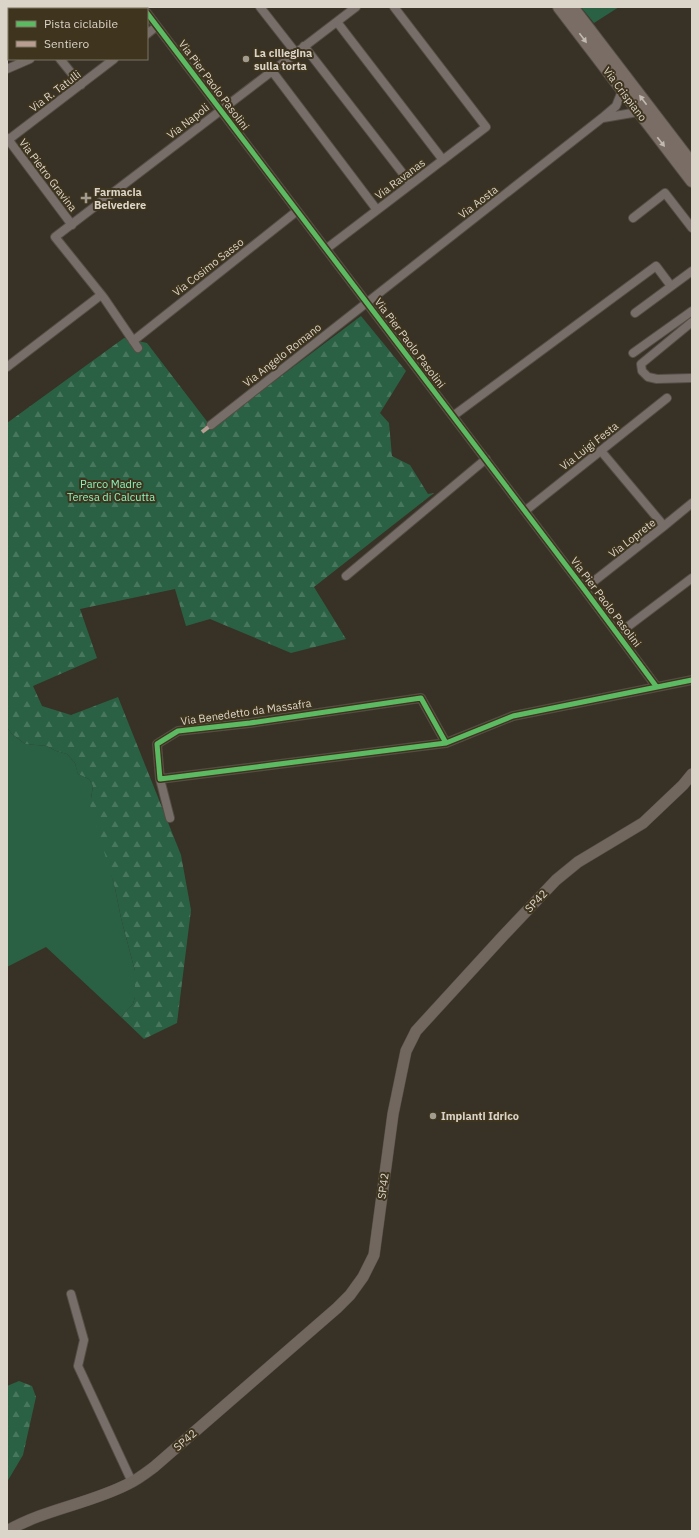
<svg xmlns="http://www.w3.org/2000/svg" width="699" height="1538" font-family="'IBM Plex Sans',sans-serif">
  <defs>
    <pattern id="forest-firs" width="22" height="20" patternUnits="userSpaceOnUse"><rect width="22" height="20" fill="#2a6144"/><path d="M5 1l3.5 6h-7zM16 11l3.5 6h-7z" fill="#48775e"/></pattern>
  </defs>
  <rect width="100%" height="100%" fill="#373126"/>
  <!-- green -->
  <path fill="#2a6144" d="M 581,7 L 619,7 L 594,23 Z
    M 7,727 L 11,733 L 25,744 L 47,746 L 56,751 L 67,754 L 75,763 L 78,774 L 89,779 L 93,786 L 91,798 L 115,888 L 121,918 L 135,971 L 135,997 L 133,1004 L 121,1017 L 46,947 L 7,967 Z"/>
  <!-- forest -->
  <path fill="url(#forest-firs)" d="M 361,316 L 406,371 L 380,413 L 389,423 L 392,456 L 410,465 L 428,494 L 434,493 L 314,587 L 346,639 L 291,653 L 210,619 L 186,626 L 175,589 L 80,609 L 97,658 L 33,686 L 42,706 L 71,715 L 118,697 L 181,855 L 191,910 L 177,1023 L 144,1039 L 121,1017 L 133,1004 L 135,997 L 135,971 L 121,918 L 115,888 L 90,805 L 93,786 L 89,779 L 78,774 L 77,771 L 75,763 L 67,754 L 56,751 L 47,746 L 25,744 L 11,733 L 7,727 L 7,423 L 124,338 L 147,343 L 212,428 Z
    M 19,1381 L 32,1386 L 36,1397 L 23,1455 L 7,1482 L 7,1386 Z"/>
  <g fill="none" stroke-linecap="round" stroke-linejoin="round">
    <!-- street casing -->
    <g stroke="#534e45" stroke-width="10">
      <path id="street" d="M 34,7 L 35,9
        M 260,7 L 296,53
        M 147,13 L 584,589 L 656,686
        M 337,22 L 443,160
        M 147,34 L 157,26
        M 304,46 L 411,184
        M 60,59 L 81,85
        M 7,69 L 30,59
        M 272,71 L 377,210
        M 603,118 L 638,112
        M 7,138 L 72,225
        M 8,140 L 114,59
        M 633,218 L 665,193 L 692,228
        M 326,249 L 486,127 L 394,7
        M 635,313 L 692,271
        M 692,322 L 641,364 L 642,371 L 648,377 L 657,379 L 692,378
        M 133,341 L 297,211
        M 138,348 L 104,298 L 55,237 L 356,7
        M 633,353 L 692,311
        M 7,367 L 101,295
        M 453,416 L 656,266 L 671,286
        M 211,425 L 602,118 L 616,106 L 622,91
        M 601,451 L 664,526
        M 525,511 L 667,398
        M 346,576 L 486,459
        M 584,589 L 664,526 L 692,503
        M 618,634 L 692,578
        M 446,743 L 421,698 L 250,723 L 178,731 L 157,744 L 160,779 L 446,743 L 513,716 L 692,680
        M 160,779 L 170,818
        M 71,1294 L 84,1340 L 78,1366 L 132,1482"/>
    </g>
    <!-- secondary casing -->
    <g stroke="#534e45" stroke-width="12">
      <path id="secondary" d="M 7,1531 C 45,1509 89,1504 128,1484 C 137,1480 146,1473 154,1467 L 337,1308 L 350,1295 L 363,1277 L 374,1255 L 393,1114 L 406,1051 L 416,1031 L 503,936 L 556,880 L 578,862 L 643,823 L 683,785 L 692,774"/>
    </g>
    <!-- primary casing -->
    <g stroke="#534e45" stroke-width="14">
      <path id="primary" d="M 559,7 L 692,181
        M 572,7 L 692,164"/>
    </g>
    <!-- street -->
    <use href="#street" stroke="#786e69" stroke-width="8"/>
    <!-- secondary -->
    <use href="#secondary" stroke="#71675f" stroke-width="11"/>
    <!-- primary -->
    <use href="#primary" stroke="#796d66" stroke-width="12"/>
    <!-- quiet -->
    <path stroke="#b99d93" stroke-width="4" stroke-dasharray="8 4" stroke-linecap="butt" d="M 202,432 L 211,425"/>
    <!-- cycleway casing -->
    <g stroke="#3f341e" stroke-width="8">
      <path id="cycleway" d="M 147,13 L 584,589 L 656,686
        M 446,743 L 421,698 L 250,723 L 178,731 L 157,744 L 160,779 L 446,743 L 513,716 L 692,680"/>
    </g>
    <!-- cycleway -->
    <use href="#cycleway" stroke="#5cba63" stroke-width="5"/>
  </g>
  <!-- one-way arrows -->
  <defs><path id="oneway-solid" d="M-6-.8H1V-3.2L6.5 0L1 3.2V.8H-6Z"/></defs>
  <g fill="#c2bab0">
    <use href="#oneway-solid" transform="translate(583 38) rotate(53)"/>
    <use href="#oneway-solid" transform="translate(643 100) rotate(-127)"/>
    <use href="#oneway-solid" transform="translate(661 142) rotate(52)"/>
  </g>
  <!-- markers -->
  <g fill="#a29b8f" stroke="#3f341e" stroke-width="1.5">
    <circle cx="246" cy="59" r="4"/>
    <path d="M84 192h4v4h4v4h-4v4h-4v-4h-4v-4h4z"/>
    <circle cx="433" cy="1116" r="4"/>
  </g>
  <g text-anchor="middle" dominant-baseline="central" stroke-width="4" stroke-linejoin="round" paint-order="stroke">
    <!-- poi labels -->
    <g font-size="11" font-weight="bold" fill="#dbd4c8" stroke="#3f341e" text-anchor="start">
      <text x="254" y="53">La ciliegina<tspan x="254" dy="13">sulla torta</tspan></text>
      <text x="94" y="192">Farmacia<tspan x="94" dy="13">Belvedere</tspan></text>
      <text x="441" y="1116">Impianti Idrico</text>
    </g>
    <!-- street labels -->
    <g font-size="11" fill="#dbd4c8" stroke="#3f341e">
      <text transform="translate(214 85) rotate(53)">Via Pier Paolo Pasolini</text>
      <text transform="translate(55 91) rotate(-37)">Via R. Tatulli</text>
      <text transform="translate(625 94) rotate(53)">Via Crispiano</text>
      <text transform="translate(188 121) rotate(-38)">Via Napoli</text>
      <text transform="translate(48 175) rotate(53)">Via Pietro Gravina</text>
      <text transform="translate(400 179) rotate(-37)">Via Ravanas</text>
      <text transform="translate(478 202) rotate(-38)">Via Aosta</text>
      <text transform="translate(208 267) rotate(-38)">Via Cosimo Sasso</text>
      <text transform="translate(410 343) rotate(53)">Via Pier Paolo Pasolini</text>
      <text transform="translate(282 355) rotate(-38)">Via Angelo Romano</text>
      <text transform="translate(589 446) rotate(-38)">Via Luigi Festa</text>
      <text transform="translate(632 538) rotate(-38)">Via Loprete</text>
      <text transform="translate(606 602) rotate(53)">Via Pier Paolo Pasolini</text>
      <text transform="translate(246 712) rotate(-8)">Via Benedetto da Massafra</text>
      <text transform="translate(536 901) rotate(-46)">SP42</text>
      <text transform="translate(383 1186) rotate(-82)">SP42</text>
      <text transform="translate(185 1440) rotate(-41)">SP42</text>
    </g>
    <!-- park labels -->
    <g font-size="11" fill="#8af5bc" stroke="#3f341e">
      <text x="111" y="484">Parco Madre<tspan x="111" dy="13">Teresa di Calcutta</tspan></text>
    </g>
  </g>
  <!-- border -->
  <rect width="699" height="1538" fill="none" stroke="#dbd4c8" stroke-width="16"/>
  <!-- legend -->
  <rect x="8" y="8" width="140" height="52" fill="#3f341e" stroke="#7d7462"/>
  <rect x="16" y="21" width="20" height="6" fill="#5cba63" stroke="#7d7462"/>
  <text x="44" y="28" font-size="12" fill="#dbd4c8">Pista ciclabile</text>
  <rect x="16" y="41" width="20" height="6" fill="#b99d93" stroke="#7d7462"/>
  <text x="44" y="48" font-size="12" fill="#dbd4c8">Sentiero</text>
</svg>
